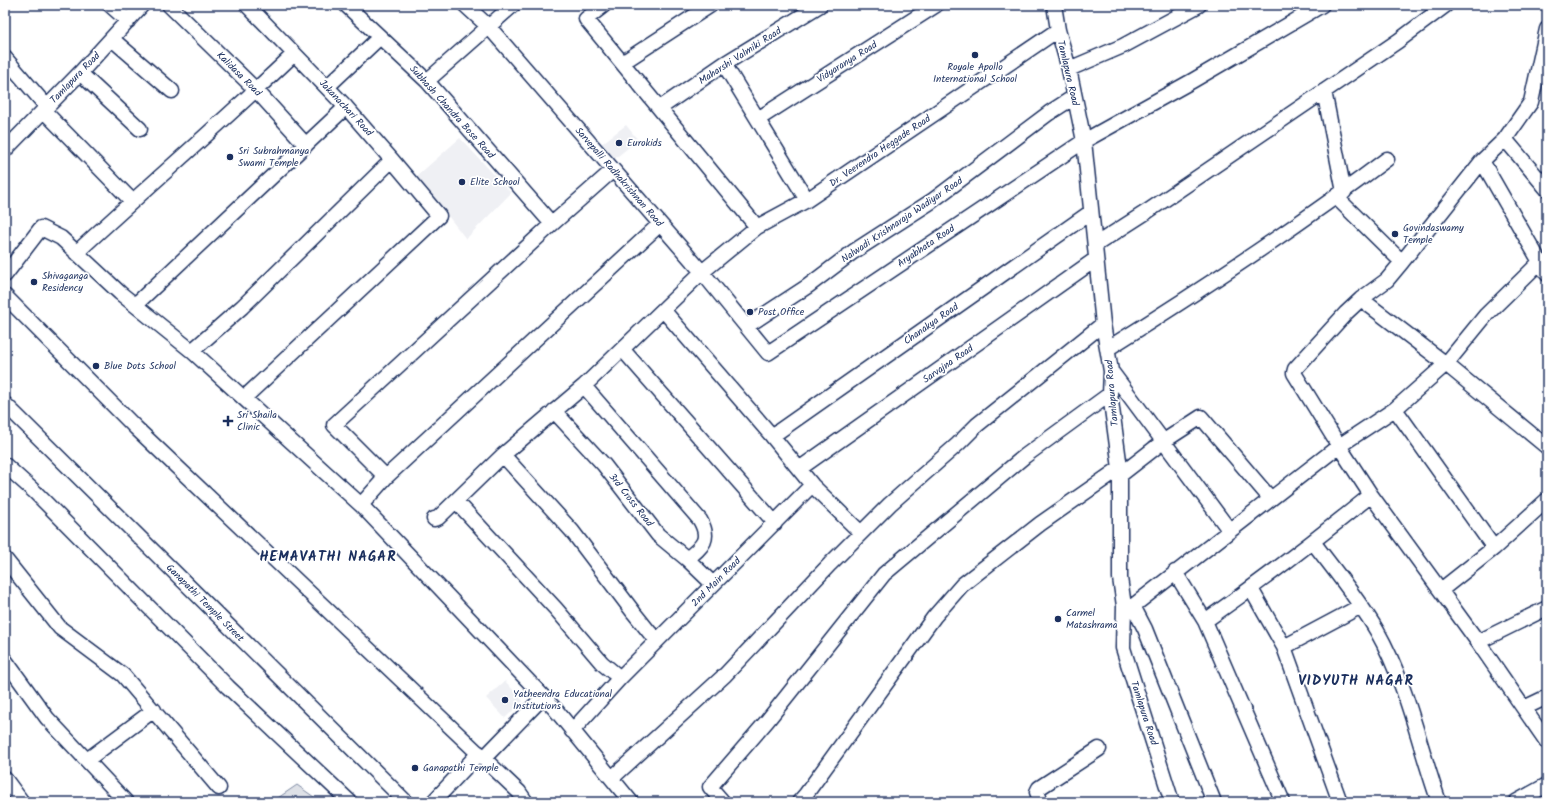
<svg xmlns="http://www.w3.org/2000/svg" width="1552" height="807" font-family="Kalam,sans-serif">
  <rect width="100%" height="100%" fill="#fff"/>
  <filter id="ink" filterUnits="userSpaceOnUse"><feTurbulence type="fractalNoise" baseFrequency=".025" numOctaves="2"/><feDisplacementMap in="SourceGraphic" scale="8" xChannelSelector="R" yChannelSelector="G"/><feConvolveMatrix kernelMatrix="1 2 1 2 8 2 1 2 1" color-interpolation-filters="sRGB"/></filter>
  <g filter="url(#ink)">
    <!-- built -->
    <path fill="#eff0f4" d="M 626,125 L 638,140 L 613,160 L 600,145 Z
      M 460,138 L 511,193 L 466,239 L 417,176 Z
      M 505,681 L 523,701 L 505,718 L 486,698 Z"/>
    <!-- green -->
    <path fill="#dee1e7" stroke="#7c88a2" d="M 297,785 L 321,802 L 272,802 Z"/>
    <g fill="none" stroke-linecap="round" stroke-linejoin="round">
      <!-- minor casing -->
      <g stroke="#1b2f5e" stroke-width="17">
        <path id="minor" d="M 110,5 L 128,21
          M 169,5 L 256,90 L 306,145
          M 346,5 L 427,81 L 552,224
          M 465,5 L 489,27 L 702,272 L 768,353 L 1084,141 L 1192,81 L 1322,5
          M 604,5 L 586,19 L 757,227
          M 1054,5 L 1058,30 L 1069,69 L 1084,141 L 1103,324 L 1111,371 L 1110,394 L 1120,468 L 1120,578 L 1124,606 L 1123,648 L 1172,802
          M 1547,29 L 1531,102 L 1505,139 L 1482,161 L 1402,262 L 1387,280 L 1361,299 L 1346,313 L 1295,369 L 1294,373 L 1339,446 L 1371,495 L 1478,642 L 1547,742
          M 112,39 L 172,91
          M 5,58 L 47,107
          M 622,63 L 711,5
          M 724,64 L 807,200
          M 1069,69 L 1123,46 L 1199,5
          M 80,73 L 140,129
          M 427,81 L 513,5
          M 327,87 L 380,37
          M 1324,91 L 1344,192
          M 660,108 L 724,64 L 820,5
          M 44,111 L 132,201
          M 758,119 L 936,5
          M 1505,139 L 1547,189
          M 5,150 L 80,73 L 142,5
          M 1482,161 L 1547,274
          M 1336,197 L 1402,262
          M 1095,245 L 1148,211 L 1398,41 L 1446,5
          M 76,253 C 148,186 223,122 294,54
          M 5,275 L 41,228 L 61,238 L 120,293 L 192,351 L 361,505 L 555,709 L 631,802
          M 5,296 L 136,428 L 519,792 L 526,802
          M 1361,299 L 1446,364 L 1486,315 L 1541,261
          M 135,305 L 346,107
          M 664,311 L 772,436 L 812,485 L 861,533
          M 747,326 L 808,286 L 853,252 L 932,201 L 1049,113 L 1074,97
          M 1107,349 C 1203,289 1297,227 1387,159
          M 623,350 L 775,523
          M 192,351 L 242,307 L 392,160
          M 1111,371 L 1230,531
          M 584,386 L 700,520 C 711,539 703,546 687,559
          M 244,398 L 439,216 L 392,160 L 346,107 L 247,5
          M 5,404 L 406,802
          M 554,411 L 604,465 L 658,535 L 687,559 L 713,584
          M 772,436 L 1091,212
          M 503,455 L 572,531 L 634,613 L 650,633 L 658,640
          M 5,465 L 35,492 L 228,687 L 350,802
          M 799,469 L 1096,259
          M 1119,476 L 1164,441 L 1201,417 L 1270,498
          M 386,477 L 334,425 L 552,224 L 613,170
          M 456,501 L 556,609 L 602,663 L 620,678
          M 361,505 L 386,477 L 660,224
          M 434,519 L 438,518 L 503,455 L 584,386 L 702,272 L 757,227 L 807,200 L 1058,30
          M 1313,542 C 1335,571 1359,600 1377,631 C 1407,684 1419,746 1439,802
          M 1494,548 L 1395,409 L 1446,364 L 1547,447
          M 5,559 L 60,628 L 123,675 L 219,788
          M 1175,572 L 1205,621 C 1262,581 1317,539 1371,495
          M 1251,589 L 1284,647 L 1340,802
          M 1441,590 L 1494,548 L 1547,500
          M 1124,606 L 1133,606 L 1339,446 L 1395,409
          M 1133,606 L 1145,629 L 1214,802
          M 1205,621 L 1283,802
          M 1478,642 L 1547,608
          M 1284,647 L 1361,606
          M 5,660 L 47,718 L 126,802
          M 1524,708 L 1547,697
          M 572,731 L 620,678 L 812,485
          M 484,758 L 543,697
          M 87,760 L 154,710
          M 612,778 L 725,675 L 830,564 L 890,504 L 958,444 L 977,425 L 1103,324
          M 5,779 L 22,802
          M 433,802 L 479,753
          M 723,802 L 710,787 L 767,721 L 884,574 L 1025,456 L 1110,394
          M 799,802 L 806,794 L 934,617 L 962,585 L 1040,524 L 1120,468
          M 1041,802 L 1037,792 L 1039,788 L 1099,749
          M 1516,802 L 1547,785"/>
      </g>
      <!-- minor -->
      <use href="#minor" stroke="#fff" stroke-width="14"/>
    </g>
  </g>
  <!-- markers -->
  <g fill="#1b2f5e" stroke="#fff" stroke-width="1.5">
    <circle cx="975" cy="55" r="4"/>
    <circle cx="619" cy="143" r="4"/>
    <circle cx="230" cy="157" r="4"/>
    <circle cx="462" cy="182" r="4"/>
    <circle cx="1395" cy="234" r="4"/>
    <circle cx="34" cy="282" r="4"/>
    <circle cx="750" cy="312" r="4"/>
    <circle cx="96" cy="366" r="4"/>
    <path d="M226 415h4v4h4v4h-4v4h-4v-4h-4v-4h4z"/>
    <circle cx="1058" cy="619" r="4"/>
    <circle cx="505" cy="700" r="4"/>
    <circle cx="415" cy="768" r="4"/>
  </g>
  <g text-anchor="middle" dominant-baseline="central" stroke-width="3.5" stroke-linejoin="round" paint-order="stroke">
    <!-- street labels -->
    <g font-size="10" fill="#1b2f5e" stroke="#fff">
      <text transform="translate(740 56) rotate(-33)">Maharshi Valmiki Road</text>
      <text transform="translate(847 62) rotate(-32)">Vidyaranya Road</text>
      <text transform="translate(1068 73) rotate(77)">Tamlapura Road</text>
      <text transform="translate(239 74) rotate(45)">Kalidasa Road</text>
      <text transform="translate(75 78) rotate(-46)">Tamlapura Road</text>
      <text transform="translate(346 108) rotate(47)">Jakanachari Road</text>
      <text transform="translate(452 112) rotate(48)">Subhash Chandra Bose Road</text>
      <text transform="translate(880 151) rotate(-34)">Dr. Veerendra Heggade Road</text>
      <text transform="translate(619 177) rotate(49)">Sarvepalli Radhakrishnan Road</text>
      <text transform="translate(902 220) rotate(-34)">Nalwadi Krishnaraja Wadiyar Road</text>
      <text transform="translate(926 246) rotate(-34)">Aryabhata Road</text>
      <text transform="translate(931 324) rotate(-35)">Chanakya Road</text>
      <text transform="translate(948 364) rotate(-35)">Sarvajna Road</text>
      <text transform="translate(1112 393) rotate(-95)">Tamlapura Road</text>
      <text transform="translate(631 500) rotate(52)">3rd Cross Road</text>
      <text transform="translate(716 582) rotate(-45)">2nd Main Road</text>
      <text transform="translate(205 603) rotate(45)">Ganapathi Temple Street</text>
      <text transform="translate(1144 713) rotate(72)">Tamlapura Road</text>
    </g>
    <!-- poi labels -->
    <g font-size="10" fill="#1b2f5e" stroke="#fff" text-anchor="start">
      <text x="975" y="67" text-anchor="middle">Royale Apollo<tspan x="975" dy="12">International School</tspan></text>
      <text x="627" y="143">Eurokids</text>
      <text x="238" y="151">Sri Subrahmanya<tspan x="238" dy="12">Swami Temple</tspan></text>
      <text x="470" y="182">Elite School</text>
      <text x="1403" y="228">Govindaswamy<tspan x="1403" dy="12">Temple</tspan></text>
      <text x="42" y="276">Shivaganga<tspan x="42" dy="12">Residency</tspan></text>
      <text x="758" y="312">Post Office</text>
      <text x="104" y="366">Blue Dots School</text>
      <text x="237" y="415">Sri Shaila<tspan x="237" dy="12">Clinic</tspan></text>
      <text x="1066" y="613">Carmel<tspan x="1066" dy="12">Matashrama</tspan></text>
      <text x="513" y="694">Yatheendra Educational<tspan x="513" dy="12">Institutions</tspan></text>
      <text x="423" y="768">Ganapathi Temple</text>
    </g>
    <!-- district labels -->
    <g font-size="14" font-weight="bold" letter-spacing="1" fill="#1b2f5e" stroke="#fff">
      <text x="328" y="557">HEMAVATHI NAGAR</text>
      <text x="1356" y="681">VIDYUTH NAGAR</text>
    </g>
  </g>
  <!-- margin -->
  <rect width="1552" height="807" fill="none" stroke="#fff" stroke-width="20"/>
  <rect x="10" y="10" width="1532" height="787" fill="none" stroke="#1b2f5e" stroke-width="1.5" filter="url(#ink)"/>
</svg>
